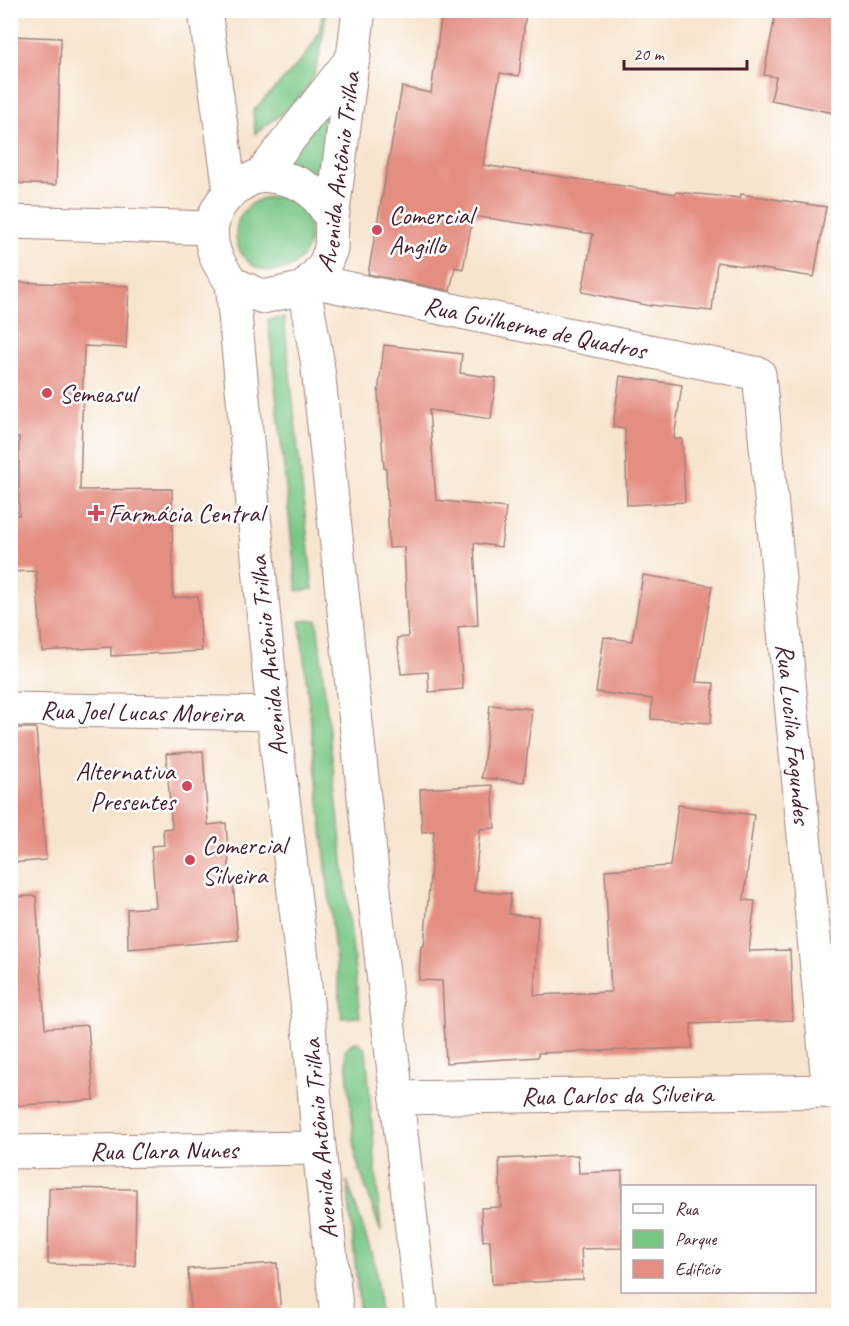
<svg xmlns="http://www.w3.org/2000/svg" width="849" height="1326" font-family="Caveat,sans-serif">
  <rect width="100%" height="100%" fill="#fff"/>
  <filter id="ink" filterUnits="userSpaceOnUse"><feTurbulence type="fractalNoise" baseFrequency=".0167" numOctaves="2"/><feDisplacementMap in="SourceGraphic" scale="12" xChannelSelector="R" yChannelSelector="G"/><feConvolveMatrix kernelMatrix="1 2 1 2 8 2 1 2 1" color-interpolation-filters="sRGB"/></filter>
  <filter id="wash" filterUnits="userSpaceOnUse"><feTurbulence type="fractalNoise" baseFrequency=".008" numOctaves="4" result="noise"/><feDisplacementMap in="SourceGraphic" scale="24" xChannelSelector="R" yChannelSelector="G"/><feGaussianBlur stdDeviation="1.35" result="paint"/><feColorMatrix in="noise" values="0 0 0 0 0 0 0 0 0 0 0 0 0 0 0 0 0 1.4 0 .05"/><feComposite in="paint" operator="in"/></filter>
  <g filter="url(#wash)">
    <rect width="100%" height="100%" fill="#f7e4ce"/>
    <!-- green -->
    <path fill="#79c787" stroke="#627359" stroke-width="1.5" d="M 323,11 L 326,11 C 323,35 321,61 310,83 C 300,103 272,120 255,134 L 253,111 C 274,87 305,63 318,34 C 321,27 321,18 323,11 Z
      M 337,97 L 327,181 L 284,159 Z
      M236 234a37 37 0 1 1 74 0a37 37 0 1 1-74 0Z
      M 284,318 L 313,589 L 297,591 L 268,319 Z
      M 317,620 L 360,1017 L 342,1018 L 300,621 Z
      M 358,1042 L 366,1050 L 381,1232 L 356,1159 L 345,1050 L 352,1043 Z
      M 347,1180 L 375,1264 L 380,1315 L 360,1315 Z"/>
    <g id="blocks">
      <!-- building -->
      <path fill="#e48d81" d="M 442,10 L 526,10 L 519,76 L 500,73 L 483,165 L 676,194 L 676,192 L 740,198 L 741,194 L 826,207 L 814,277 L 717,262 L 712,311 L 651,305 L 651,306 L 582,292 L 593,234 L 473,216 L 463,269 L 455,267 L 450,291 L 368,274 L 402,87 L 431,93 Z
        M 776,10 L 838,10 L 838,114 L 771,100 L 776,77 L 764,75 Z
        M 10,36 L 61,38 L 56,185 L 10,183 Z
        M 10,282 L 129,286 L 126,348 L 84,346 L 80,490 L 172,489 L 173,598 L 198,596 L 202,651 L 111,656 L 111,647 L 42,651 L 36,571 L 10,572 L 10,515 L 19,515 L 19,438 L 10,438 Z
        M 384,345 L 462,354 L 460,373 L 496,378 L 491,419 L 429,410 L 436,500 L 506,508 L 501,547 L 474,543 L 478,625 L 458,627 L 463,689 L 429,692 L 428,672 L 401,674 L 397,638 L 408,637 L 404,547 L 389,548 L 386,468 L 384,468 L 378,394 Z
        M 620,376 L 682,385 L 674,439 L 682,439 L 685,502 L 627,505 L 625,429 L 613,427 Z
        M 643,575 L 712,586 L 696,682 L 714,683 L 711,723 L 651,719 L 652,699 L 596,692 L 604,637 L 632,641 Z
        M 490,705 L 532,709 L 524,782 L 482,778 Z
        M 10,728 L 36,728 L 46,860 L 10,863 Z
        M 203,751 L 208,825 L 226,823 L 230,882 L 233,882 L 238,940 L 128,949 L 127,909 L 156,907 L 151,846 L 164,845 L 163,829 L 172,828 L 166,754 Z
        M 492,785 L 495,828 L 480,829 L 474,891 L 511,894 L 509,914 L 538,917 L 534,995 L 611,992 L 605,870 L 670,866 L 678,805 L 754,815 L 744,900 L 755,901 L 749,951 L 790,950 L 793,1020 L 691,1024 L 692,1048 L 538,1053 L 538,1057 L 446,1063 L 442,981 L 419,980 L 421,946 L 424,946 L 434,831 L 422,832 L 420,789 Z
        M 36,896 L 45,1028 L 88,1025 L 94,1100 L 10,1106 L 10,897 Z
        M 578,1155 L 579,1173 L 622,1171 L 622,1248 L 581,1249 L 583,1280 L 492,1284 L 490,1240 L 483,1241 L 481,1208 L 501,1207 L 499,1159 Z
        M 49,1188 L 136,1189 L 135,1266 L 48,1264 Z
        M 277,1263 L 281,1316 L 191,1316 L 188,1269 Z"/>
    </g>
  </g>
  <g filter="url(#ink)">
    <use href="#blocks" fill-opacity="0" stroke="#a0827c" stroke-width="1.5"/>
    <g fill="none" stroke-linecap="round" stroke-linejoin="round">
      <!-- minor casing -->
      <g stroke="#a0827c" stroke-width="35">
        <g id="minor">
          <path d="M 205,10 L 230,191"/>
          <path d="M 10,222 L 211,228"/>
          <path id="s1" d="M 312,281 L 759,374 L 829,1092"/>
          <path id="s2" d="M 10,709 L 273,714"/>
          <path id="s3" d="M 397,1098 L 838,1091"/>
        </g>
      </g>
      <!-- tertiary casing -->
      <g stroke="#a0827c" stroke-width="35">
        <g id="tertiary">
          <path id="s4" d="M 10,1152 L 319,1148"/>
        </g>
      </g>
      <!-- secondary casing -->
      <g stroke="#a0827c" stroke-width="35">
        <g id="secondary">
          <path d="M 261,175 C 298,178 314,187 332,219"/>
          <path id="s5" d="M 232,283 L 263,297 L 304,288 L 324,266 L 331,249 L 332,219 L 359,10"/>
          <path d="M 304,288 L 317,360 L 389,1029 L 422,1316"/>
          <path d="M 337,1316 L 319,1148 L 307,1002 L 273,714 L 232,283 C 227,276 221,267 217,259 C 200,219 224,188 261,175 L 354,56"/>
        </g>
      </g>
      <!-- minor -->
      <use href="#minor" stroke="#fff" stroke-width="33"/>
      <!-- tertiary -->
      <use href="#tertiary" stroke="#fff" stroke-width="33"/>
      <!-- secondary -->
      <use href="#secondary" stroke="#fff" stroke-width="33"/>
    </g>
  </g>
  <!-- markers -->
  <g fill="#d1495b" stroke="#fff" stroke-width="2">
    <circle cx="377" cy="230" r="6"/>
    <circle cx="47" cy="393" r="6"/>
    <path d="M93 504h6v6h6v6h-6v6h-6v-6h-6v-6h6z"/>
    <circle cx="187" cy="786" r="6"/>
    <circle cx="190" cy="860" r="6"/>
  </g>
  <g text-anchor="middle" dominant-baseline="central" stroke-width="5" stroke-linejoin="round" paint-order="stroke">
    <!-- street labels -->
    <g font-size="26" fill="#4a1f2b" stroke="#fff">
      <text stroke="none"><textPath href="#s5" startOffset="202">Avenida Antônio Trilha</textPath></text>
      <text stroke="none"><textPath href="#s1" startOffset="228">Rua Guilherme de Quadros</textPath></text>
      <text transform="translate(268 656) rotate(-96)">Avenida Antônio Trilha</text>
      <text stroke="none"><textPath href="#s2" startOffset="132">Rua Joel Lucas Moreira</textPath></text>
      <text stroke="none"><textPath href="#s1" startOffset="818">Rua Lucilia Fagundes</textPath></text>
      <text stroke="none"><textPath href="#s3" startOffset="220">Rua Carlos da Silveira</textPath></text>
      <text transform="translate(320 1139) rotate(-95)">Avenida Antônio Trilha</text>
      <text stroke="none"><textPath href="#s4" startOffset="154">Rua Clara Nunes</textPath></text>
    </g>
    <!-- poi labels -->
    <g font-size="26" fill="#4a1f2b" stroke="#fff" text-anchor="start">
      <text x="389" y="215">Comercial<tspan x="389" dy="30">Angillo</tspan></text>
      <text x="59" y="393">Semeasul</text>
      <text x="108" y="513">Farmácia Central</text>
      <text x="175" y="771" text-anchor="end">Alternativa<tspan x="175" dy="30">Presentes</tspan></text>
      <text x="202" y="845">Comercial<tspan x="202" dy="30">Silveira</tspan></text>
    </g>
  </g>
  <!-- margin -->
  <rect width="849" height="1326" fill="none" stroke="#fff" stroke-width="36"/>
  <!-- legend -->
  <rect x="621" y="1185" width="195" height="108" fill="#ffffff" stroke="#b7a5aa" stroke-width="1.5"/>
  <rect x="633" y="1204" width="30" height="9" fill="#ffffff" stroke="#b7a5aa" stroke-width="1.5"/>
  <text x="675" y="1215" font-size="18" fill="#4a1f2b">Rua</text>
  <rect x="633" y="1230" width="30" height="18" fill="#79c787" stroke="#b7a5aa" stroke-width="1.5"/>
  <text x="675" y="1245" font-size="18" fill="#4a1f2b">Parque</text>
  <rect x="633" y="1260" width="30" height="18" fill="#e48d81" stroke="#b7a5aa" stroke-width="1.5"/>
  <text x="675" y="1275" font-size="18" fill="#4a1f2b">Edifício</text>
  <!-- scale -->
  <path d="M624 60v9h123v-9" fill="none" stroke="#4a1f2b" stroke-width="3"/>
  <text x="633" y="60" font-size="18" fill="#4a1f2b" stroke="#ffffff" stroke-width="4.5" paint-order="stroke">20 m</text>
</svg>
